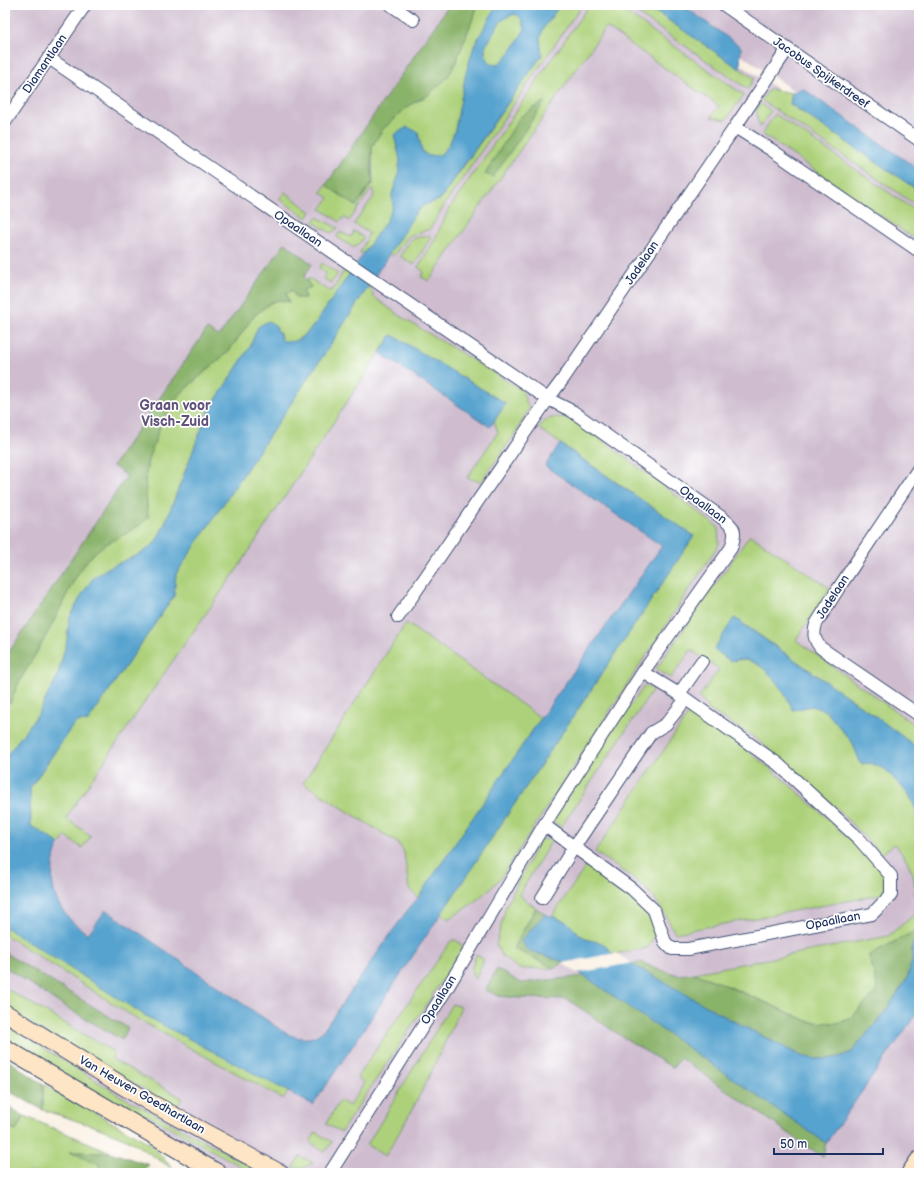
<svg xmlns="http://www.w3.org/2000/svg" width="924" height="1178" font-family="'Balsamiq Sans',sans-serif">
  <rect width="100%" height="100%" fill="#fff"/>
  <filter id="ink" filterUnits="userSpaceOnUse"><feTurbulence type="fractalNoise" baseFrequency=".025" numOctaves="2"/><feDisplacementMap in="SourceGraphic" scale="8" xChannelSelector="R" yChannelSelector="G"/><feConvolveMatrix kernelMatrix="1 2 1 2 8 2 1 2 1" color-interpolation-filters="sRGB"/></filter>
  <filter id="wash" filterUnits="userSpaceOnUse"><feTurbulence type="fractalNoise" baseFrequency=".012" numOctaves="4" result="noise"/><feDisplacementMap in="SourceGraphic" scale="16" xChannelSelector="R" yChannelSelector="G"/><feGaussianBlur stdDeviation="0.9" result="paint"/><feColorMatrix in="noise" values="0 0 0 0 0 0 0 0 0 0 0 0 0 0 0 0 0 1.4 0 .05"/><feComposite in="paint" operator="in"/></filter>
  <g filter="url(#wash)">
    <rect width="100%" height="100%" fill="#f9f0e2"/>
    <!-- industrial -->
    <path fill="#cfbdcf" d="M 5,5 L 652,5 L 919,184 L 919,1173 L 228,1173 L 104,1099 L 5,1032 Z
      M 669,5 L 919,5 L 919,177 Z"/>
    <!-- green -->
    <path fill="#add17a" stroke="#64806c" d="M 478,5 L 497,5 L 474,46 L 466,73 L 455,130 L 449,145 L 440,155 L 428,156 L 422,151 L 418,132 L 394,135 L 400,159 L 398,177 L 392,194 L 393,207 L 386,221 L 363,254 L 360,253 L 369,233 L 354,224 L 374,196 L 372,188 L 349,221 L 344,217 L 340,222 L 321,209 L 329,198 L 321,192 L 326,185 L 356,206 L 372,183 L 373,185 L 372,146 L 383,129 L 408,106 L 428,95 L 456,62 Z
      M 560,5 L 582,5 L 447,201 L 430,229 L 409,236 L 393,256 L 389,253 L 417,211 L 424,205 L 440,200 L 542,55 L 540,39 L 543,29 Z
      M 589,5 L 615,5 L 744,95 L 726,120 L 711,117 L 719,106 L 606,27 L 483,203 L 429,281 L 421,277 L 424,272 L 418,267 L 433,243 L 449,209 Z
      M 625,5 L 646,5 L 754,78 L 748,89 Z
      M 516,14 L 522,20 L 525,29 C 517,42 510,56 497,65 L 491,64 C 488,60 484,54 485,49 C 485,47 487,43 489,41 C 495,28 502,16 516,14 Z
      M 770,89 L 792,93 L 790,104 L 919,191 L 919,207 L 761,100 Z
      M 759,103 L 771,111 L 760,127 C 756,118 756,112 759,103 Z
      M 775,114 L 919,213 L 919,242 L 762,134 Z
      M 285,192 L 311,212 L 307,218 L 279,199 Z
      M 317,217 L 338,228 L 331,233 L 313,222 Z
      M 354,231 L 364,238 L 354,248 L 337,237 L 340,232 L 351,237 Z
      M 429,235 L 431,237 L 414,265 L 400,256 L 411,239 Z
      M 322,263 L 338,274 L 331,283 L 323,278 L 326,273 L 319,268 Z
      M 344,270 L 350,273 C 338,291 311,338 291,342 C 287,343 285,342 282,341 L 280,333 L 258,327 L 250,347 L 208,412 L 164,526 L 155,543 L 142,553 L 106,569 L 69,619 L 67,641 L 57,677 L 38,714 L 5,758 L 5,694 L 10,704 C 18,679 35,657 47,634 C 61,609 74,572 95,552 C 111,537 134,534 148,517 L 145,479 L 148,460 L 162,421 L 171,406 L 184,390 L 229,351 L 253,317 L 270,303 L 279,300 L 289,302 L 286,294 L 292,290 L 305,298 L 303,290 L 311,287 L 307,281 L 309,278 L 329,291 L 334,289 Z
      M 369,285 L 374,297 L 400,316 L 522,390 L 529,409 L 513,437 L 481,482 L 467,478 L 498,432 L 494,422 L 505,403 L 391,335 L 238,568 L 172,662 L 66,818 L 91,836 L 82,848 L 65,836 L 60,844 L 31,826 L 30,788 L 71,728 L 77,722 L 88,721 L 174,596 L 176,574 L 327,350 Z
      M 559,417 L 573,420 L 585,427 L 718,527 L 719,544 L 500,879 C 482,896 470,907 448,919 L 441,914 L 694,536 L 538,428 C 544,419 550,418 559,417 Z
      M 750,535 L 830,588 L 796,640 L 919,728 L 919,749 L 871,713 L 735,618 L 714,649 L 730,661 C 735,660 741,659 746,660 C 767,663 785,692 793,710 L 811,706 L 826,711 L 852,742 L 861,764 L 870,763 L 885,768 L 910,796 L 919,818 L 919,895 L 915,896 L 914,877 L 907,861 L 895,844 L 881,854 L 827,799 L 794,769 L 751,735 L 709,710 L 699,697 L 719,669 L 691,650 L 671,678 L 656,669 Z
      M 406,623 L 541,718 L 418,898 L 409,889 L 404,852 L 398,843 L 303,783 Z
      M 645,685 L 653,690 L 561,827 L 552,821 L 578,779 Z
      M 691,710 C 745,746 795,787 842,832 C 855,844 873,857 883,873 C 886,879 885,887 885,894 L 675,933 C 669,921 662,909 654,898 C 640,880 614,866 595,852 Z
      M 540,839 L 552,840 L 519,895 L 536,908 L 513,948 L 554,968 L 519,969 L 501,955 L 496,945 L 506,906 Z
      M 587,865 C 604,878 657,911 655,934 C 654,939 650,944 647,948 L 613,954 L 602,943 L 589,940 L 580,935 L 567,922 L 552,916 Z
      M 919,911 L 919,929 L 869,955 L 878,990 L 850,1019 L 837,1023 L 810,1022 L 730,987 L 694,973 L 888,936 Z
      M 5,927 L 146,1016 L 289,1091 L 283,1099 L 137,1019 L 5,935 Z
      M 455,940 L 462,945 L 463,947 C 424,1010 382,1070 341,1132 L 326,1124 L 340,1100 L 349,1106 L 364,1083 L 357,1077 L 451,941 Z
      M 476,954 L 483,959 L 483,962 L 475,979 L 471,971 Z
      M 5,988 L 114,1052 L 112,1059 L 182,1098 L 177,1108 L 47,1034 L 5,1008 Z
      M 452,1004 L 461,1007 C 438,1058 415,1109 385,1156 L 367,1145 Z
      M 5,1024 L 121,1096 L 264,1173 L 253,1173 L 151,1117 L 115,1107 L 5,1040 Z
      M 43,1084 L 151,1144 L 173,1169 L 129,1140 L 96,1127 L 43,1110 Z
      M 24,1116 L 113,1153 L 70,1152 L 99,1164 L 100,1173 L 5,1173 L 5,1125 L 16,1131 Z
      M 316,1132 L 332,1142 L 325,1152 L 310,1142 Z
      M 300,1156 L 313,1163 L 303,1168 L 293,1168 Z"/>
    <!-- forest -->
    <path fill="#8ab36a" stroke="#527164" d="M 449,5 L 478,5 L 456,62 L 448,77 L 428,95 L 408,106 L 383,129 L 372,146 L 371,168 L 373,181 L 356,206 L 326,185 Z
      M 545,101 L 493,177 L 485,174 L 520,117 Z
      M 285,243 L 312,264 L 304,277 L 311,287 L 303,290 L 305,298 L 296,298 L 292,290 L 286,294 L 289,302 L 279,300 L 270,303 L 253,317 L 229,351 L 184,390 L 171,406 L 162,421 L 148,460 L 145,479 L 148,517 C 134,534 111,538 95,552 C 74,572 61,609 47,634 C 35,657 18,679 10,704 L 5,694 L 5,658 L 127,476 L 113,466 L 207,329 L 219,336 Z
      M 536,908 L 545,914 L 521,941 L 528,950 L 564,962 L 554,968 L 513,948 Z
      M 919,929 L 919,941 L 913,943 L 912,948 L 912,961 L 907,979 L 885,1012 L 852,1052 L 842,1056 L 830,1059 L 815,1059 L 801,1056 L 733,1021 L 632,964 L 641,962 L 657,969 L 679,975 L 694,973 L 730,987 L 810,1022 L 837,1023 L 850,1019 L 878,990 L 869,955 Z
      M 5,953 L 128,1028 L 122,1040 L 62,1005 L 5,967 Z
      M 497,969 L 521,983 L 585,976 L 826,1143 L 823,1157 L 680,1058 L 673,1068 L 618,1034 L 567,999 L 518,998 L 499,996 L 485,990 Z
      M 5,1058 L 43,1084 L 43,1110 L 5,1089 Z
      M 5,1104 L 24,1116 L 16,1131 L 5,1125 Z
      M 69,1152 L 113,1153 L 149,1165 L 142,1173 L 100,1173 L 99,1164 Z"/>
    <!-- water -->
    <path fill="#56a3cf" stroke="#386996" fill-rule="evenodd" d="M 497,5 L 560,5 L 543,29 L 540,39 L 542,55 L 439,200 L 424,205 L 417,211 L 327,350 L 176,574 L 174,596 L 88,721 L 77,722 L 71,728 L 30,788 L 31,826 L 60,844 C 55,850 54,859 53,867 C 49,898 64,918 88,934 L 106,910 L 287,1034 C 300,1039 311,1041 323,1031 L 406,912 L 418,898 L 541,718 L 662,546 L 545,466 L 560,444 L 694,536 L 313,1105 L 146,1016 L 5,927 L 5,758 L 38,714 L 57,678 L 67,641 L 69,619 L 81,596 L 93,578 L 106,569 L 142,553 L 155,543 L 164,526 L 208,412 L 250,347 L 258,327 L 268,321 L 275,325 L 282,340 C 297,346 306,334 315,324 L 386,221 L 393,207 L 392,194 L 398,177 L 400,159 L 394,135 L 407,127 L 418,132 L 422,151 L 428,156 L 440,155 L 449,145 L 455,130 L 466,73 L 474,46 ZM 516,14 L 522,20 L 525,29 C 517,42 510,56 497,65 L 491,64 C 488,60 484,54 485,49 C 485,47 487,43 489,41 C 495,28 502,16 516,14 Z
      M 646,5 L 682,5 L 741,47 L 740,69 Z
      M 802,88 L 919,170 L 919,191 L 790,104 L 792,93 Z
      M 392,335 L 505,403 L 505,405 L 490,427 L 380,353 Z
      M 734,618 L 871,713 L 919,749 L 919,818 L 910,796 L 885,769 L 870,763 L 861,764 L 852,742 L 826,711 L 811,706 L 793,710 C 785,692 767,663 746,660 C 741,659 735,660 730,661 L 714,649 Z
      M 545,914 L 567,922 L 580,935 L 589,940 L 602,943 L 614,954 L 733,1021 L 801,1056 L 815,1059 L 830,1059 L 842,1056 L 852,1052 L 885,1012 L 907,979 L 912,961 L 912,948 L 913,943 L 919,941 L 919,1010 L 826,1143 L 564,962 L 528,950 L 521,941 Z"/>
    <!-- pier -->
    <path fill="#f9f0e2" d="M 616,953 L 632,963 L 577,973 L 562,963 Z"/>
  </g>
  <g filter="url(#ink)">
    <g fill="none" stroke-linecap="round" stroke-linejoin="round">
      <!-- street casing -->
      <g stroke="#3c4c72" stroke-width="14">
        <path id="street" d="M 391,5 L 413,20
          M 724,5 L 919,140
          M 49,58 L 526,384 L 548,399 L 572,411 L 721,517 C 735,528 737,530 731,548 L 643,672 L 544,825 L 449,985 L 330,1173
          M 5,122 L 85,5
          M 735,127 L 787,50
          M 919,468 L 838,589 L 816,624 C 813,634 814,640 821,648 L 919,715
          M 398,617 L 548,399 L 563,379 L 735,127 L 770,149 L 919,251
          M 643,672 L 679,694
          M 544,825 L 632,889 L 654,910 L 665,942 L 672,949 L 688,949 L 872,914 L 891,895 L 891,876 L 859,839 L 778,764 L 686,699
          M 542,898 L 574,847 L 651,733 L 666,724 L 686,699 L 679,694 L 702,661"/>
      </g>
      <!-- secondary casing -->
      <g stroke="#3c4c72" stroke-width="19">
        <path id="secondary" d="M 5,1013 L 149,1102 L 280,1173
          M 5,1048 L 218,1173
          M 910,1173 L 919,1160"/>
      </g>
      <!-- street -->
      <use href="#street" stroke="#fff" stroke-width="12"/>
      <!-- secondary -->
      <use href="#secondary" stroke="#fde5c5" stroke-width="17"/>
    </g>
  </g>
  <g text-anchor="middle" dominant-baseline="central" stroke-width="3.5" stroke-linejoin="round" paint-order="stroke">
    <!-- street labels -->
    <g font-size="12" fill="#1b2f5e" stroke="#fff">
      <text transform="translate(45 64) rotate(-56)">Diamantlaan</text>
      <text transform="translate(821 73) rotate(35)">Jacobus Spijkerdreef</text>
      <text transform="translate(298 229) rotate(34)">Opaallaan</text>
      <text transform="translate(642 263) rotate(-56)">Jadelaan</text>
      <text transform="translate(703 505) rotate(36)">Opaallaan</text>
      <text transform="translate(833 597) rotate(-57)">Jadelaan</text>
      <text transform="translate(833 921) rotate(-11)">Opaallaan</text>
      <text transform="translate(439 1000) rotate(-58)">Opaallaan</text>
      <text transform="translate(142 1095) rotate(30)">Van Heuven Goedhartlaan</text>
    </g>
    <!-- quarter labels -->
    <g font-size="14" font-weight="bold" fill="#60527a" stroke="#fff">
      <text x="175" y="405">Graan voor<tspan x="175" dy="16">Visch-Zuid</tspan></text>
    </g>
  </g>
  <!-- margin -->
  <rect width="924" height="1178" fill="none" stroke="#fff" stroke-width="20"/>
  <!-- scale -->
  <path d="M774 1148v6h109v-6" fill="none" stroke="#1b2f5e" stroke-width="2"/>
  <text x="780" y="1148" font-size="12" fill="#1b2f5e" stroke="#ffffff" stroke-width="3" paint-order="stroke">50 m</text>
</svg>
